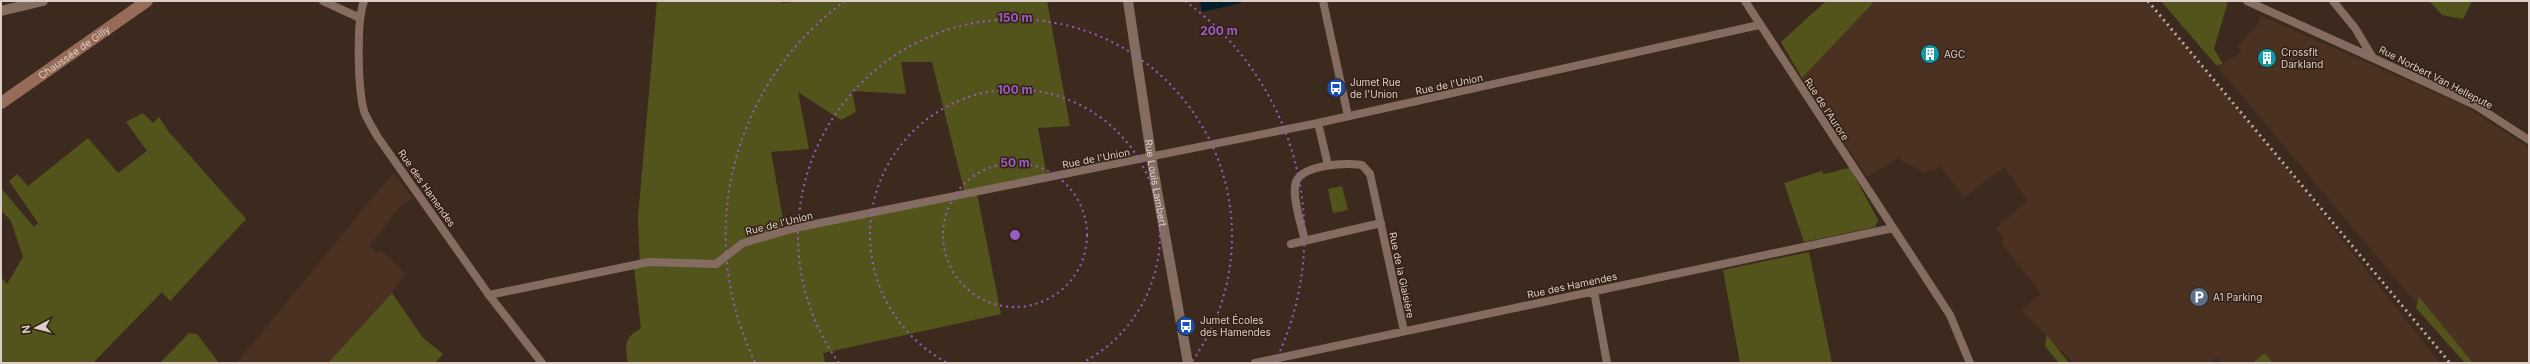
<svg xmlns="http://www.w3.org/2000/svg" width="2530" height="364" font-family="Inter,sans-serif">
  <rect width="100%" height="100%" fill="#3d2a1e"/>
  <!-- built -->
  <path fill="#4b3122" d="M 1875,1 L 2148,1 L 2265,142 L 2440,363 L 2273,363 L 2265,353 L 2252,363 L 2224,363 L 2216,358 L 2210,363 L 2074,363 L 2022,311 L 2041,293 L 2002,244 L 2003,237 L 1996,228 L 2028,200 L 2004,167 L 1964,197 L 1941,167 L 1924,173 L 1901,160 L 1900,157 L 1867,177 L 1802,78 Z
    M 2261,16 L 2463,105 L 2529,148 L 2529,363 L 2473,363 L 2419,298 L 2417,304 L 2216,65 L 2223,64 L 2242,52 L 2237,47 L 2259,23 Z
    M 393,173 L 413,198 L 401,205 L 369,246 L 376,252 L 381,250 L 405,274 L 392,293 L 328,363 L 237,363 Z"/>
  <!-- green -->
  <path fill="#53541c" d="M 657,1 L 779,1 L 782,3 L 802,1 L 1047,1 L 1070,126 L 1038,128 L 1047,177 L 965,194 L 932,62 L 901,62 L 906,94 L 852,91 L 856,112 L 841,120 L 798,92 L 809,149 L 771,152 L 784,225 L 766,236 L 977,194 L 1001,314 L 823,353 L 825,363 L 628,363 C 625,346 624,336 641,329 L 634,268 L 640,266 L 638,217 Z
    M 1826,1 L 1875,1 L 1802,78 L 1781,42 Z
    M 2161,1 L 2228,1 L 2214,49 L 2223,64 L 2216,65 Z
    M 2429,1 L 2472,1 L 2463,19 L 2442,15 Z
    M 143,113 L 153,123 L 159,117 L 168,131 L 246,219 L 170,301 L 162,292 L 93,363 L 1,363 L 1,277 L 7,284 L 23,257 L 11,221 L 1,210 L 1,188 L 34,227 L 38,223 L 9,181 L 17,174 L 28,186 L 88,138 L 118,173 L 147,151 L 126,122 Z
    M 1850,168 L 1878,220 L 1875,227 L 1804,242 L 1784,183 L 1822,171 L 1823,174 C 1833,173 1840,169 1850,168 Z
    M 1342,186 L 1348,210 L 1333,213 L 1328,189 Z
    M 1809,252 L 1832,363 L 1740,363 L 1723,270 Z
    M 392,293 L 423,338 L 443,354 L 435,363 L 328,363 Z
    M 2419,297 L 2473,363 L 2465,363 L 2416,308 Z
    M 189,333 L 197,334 L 219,363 L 160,363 Z
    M 2047,335 L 2069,363 L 2059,363 L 2045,346 Z
    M 2265,353 L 2273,363 L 2252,363 Z"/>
  <!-- water -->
  <path fill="#021e2a" d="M 1200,1 L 1241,1 L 1241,3 L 1202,12 Z"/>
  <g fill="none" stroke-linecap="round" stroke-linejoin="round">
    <!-- minor -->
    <path stroke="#846d60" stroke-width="8" d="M 323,1 L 360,18
      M 364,1 C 356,22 358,90 364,111 C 367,120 373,128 377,136 L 489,295 L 542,363
      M 1323,1 L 1348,116
      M 1745,1 L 1950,315 L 1970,363
      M 2247,1 L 2373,58
      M 2333,1 L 2355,28 L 2373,58 L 2475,105 L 2529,140
      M 1318,123 L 1328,165
      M 1305,241 C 1302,227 1291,195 1296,182 C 1303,164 1346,163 1362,165 L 1370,174 L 1404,331
      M 1291,244 L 1381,223
      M 1594,291 L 1607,363
      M 489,295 L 649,262 L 716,264 L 743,243 L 795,228 L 1318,123 L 1759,25
      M 1255,363 L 1893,228"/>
    <!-- tertiary -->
    <g stroke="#846d60" stroke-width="10">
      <path id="s1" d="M 1128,1 L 1153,168 L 1188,363"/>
      <path d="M 1,11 L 43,1"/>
    </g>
    <!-- secondary -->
    <path stroke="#966b58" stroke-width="12" id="s2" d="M 1,103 L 147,1"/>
    <!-- rail -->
    <path stroke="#bcada5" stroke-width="3" stroke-dasharray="2 4" stroke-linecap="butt" d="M 2148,1 L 2450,363"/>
  </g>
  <!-- distance rings -->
  <g fill="none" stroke="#985dc2" stroke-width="2" stroke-dasharray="2 4">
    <circle cx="1015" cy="235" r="72"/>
    <path d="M946 362A145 145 0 1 1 1084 362"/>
    <path d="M839 363A217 217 0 1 1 1191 363"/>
    <path d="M755 362A289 289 0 0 1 845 1M1185 1A289 289 0 0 1 1275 362"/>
  </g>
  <!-- icons -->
  <defs>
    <g id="building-disc" transform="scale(1)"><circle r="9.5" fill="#0f9aa8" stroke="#332014"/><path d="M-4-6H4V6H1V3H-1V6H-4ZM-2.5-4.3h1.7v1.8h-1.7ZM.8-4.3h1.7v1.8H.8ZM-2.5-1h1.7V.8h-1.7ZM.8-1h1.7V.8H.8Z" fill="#fff"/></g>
    <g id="bus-disc" transform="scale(1)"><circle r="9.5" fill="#1a4fb4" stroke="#332014"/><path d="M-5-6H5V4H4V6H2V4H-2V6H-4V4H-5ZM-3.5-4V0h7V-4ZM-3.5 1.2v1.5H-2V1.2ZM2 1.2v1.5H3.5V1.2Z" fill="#fff"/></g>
    <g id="parking-disc" transform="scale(1)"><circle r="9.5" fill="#5c6f8a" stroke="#332014"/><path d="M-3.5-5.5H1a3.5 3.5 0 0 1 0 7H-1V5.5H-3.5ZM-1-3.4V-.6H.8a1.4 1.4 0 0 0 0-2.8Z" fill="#fff"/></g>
  </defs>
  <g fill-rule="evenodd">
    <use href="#building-disc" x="1930" y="54"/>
    <use href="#building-disc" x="2267" y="58"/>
    <use href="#bus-disc" x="1336" y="88"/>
    <use href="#parking-disc" x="2199" y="297"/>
    <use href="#bus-disc" x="1186" y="326"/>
  </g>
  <g text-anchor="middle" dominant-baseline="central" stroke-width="3" stroke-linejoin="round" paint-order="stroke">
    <!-- street labels -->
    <g font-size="10" fill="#ddcfc8" stroke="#332014">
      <text stroke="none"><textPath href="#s2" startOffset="89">Chaussée de Gilly</textPath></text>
      <text transform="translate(2436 77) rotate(27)">Rue Norbert Van Hellepute</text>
      <text transform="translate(1449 84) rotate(-12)">Rue de l'Union</text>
      <text transform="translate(1827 109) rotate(57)">Rue de l'Aurore</text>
      <text transform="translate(1096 158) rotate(-11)">Rue de l'Union</text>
      <text stroke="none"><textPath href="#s1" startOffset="184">Rue Louis Lambert</textPath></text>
      <text transform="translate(427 188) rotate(55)">Rue des Hamendes</text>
      <text transform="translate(779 223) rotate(-14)">Rue de l'Union</text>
      <text transform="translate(1402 275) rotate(78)">Rue de la Glaisière</text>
      <text transform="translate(1572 285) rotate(-12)">Rue des Hamendes</text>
    </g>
    <!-- poi labels -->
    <g font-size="10" fill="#ddcfc8" stroke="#332014" text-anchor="start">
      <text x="2281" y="52">Crossfit<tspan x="2281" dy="12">Darkland</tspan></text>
      <text x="1944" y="54">AGC</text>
      <text x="1350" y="82">Jumet Rue<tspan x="1350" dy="12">de l'Union</tspan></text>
      <text x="2213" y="297">A1 Parking</text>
      <text x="1200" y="320">Jumet Écoles<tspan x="1200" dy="12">des Hamendes</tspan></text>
    </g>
  </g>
  <circle cx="1015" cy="235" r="6" fill="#985dc2" stroke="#332014" stroke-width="2"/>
  <g font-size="12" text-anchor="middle" font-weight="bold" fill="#985dc2" stroke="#332014" stroke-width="3" stroke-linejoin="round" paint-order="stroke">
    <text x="1015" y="22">150 m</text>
    <text x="1219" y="35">200 m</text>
    <text x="1015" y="94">100 m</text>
    <text x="1015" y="167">50 m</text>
  </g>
  <!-- border -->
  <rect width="2530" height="364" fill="none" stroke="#ddcfc8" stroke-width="4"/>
  <!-- north arrow -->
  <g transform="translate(36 328) rotate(263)" stroke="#332014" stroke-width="3" paint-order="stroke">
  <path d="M0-3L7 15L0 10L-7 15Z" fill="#ddcfc8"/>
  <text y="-6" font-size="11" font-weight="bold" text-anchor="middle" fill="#ddcfc8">N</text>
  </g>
</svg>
